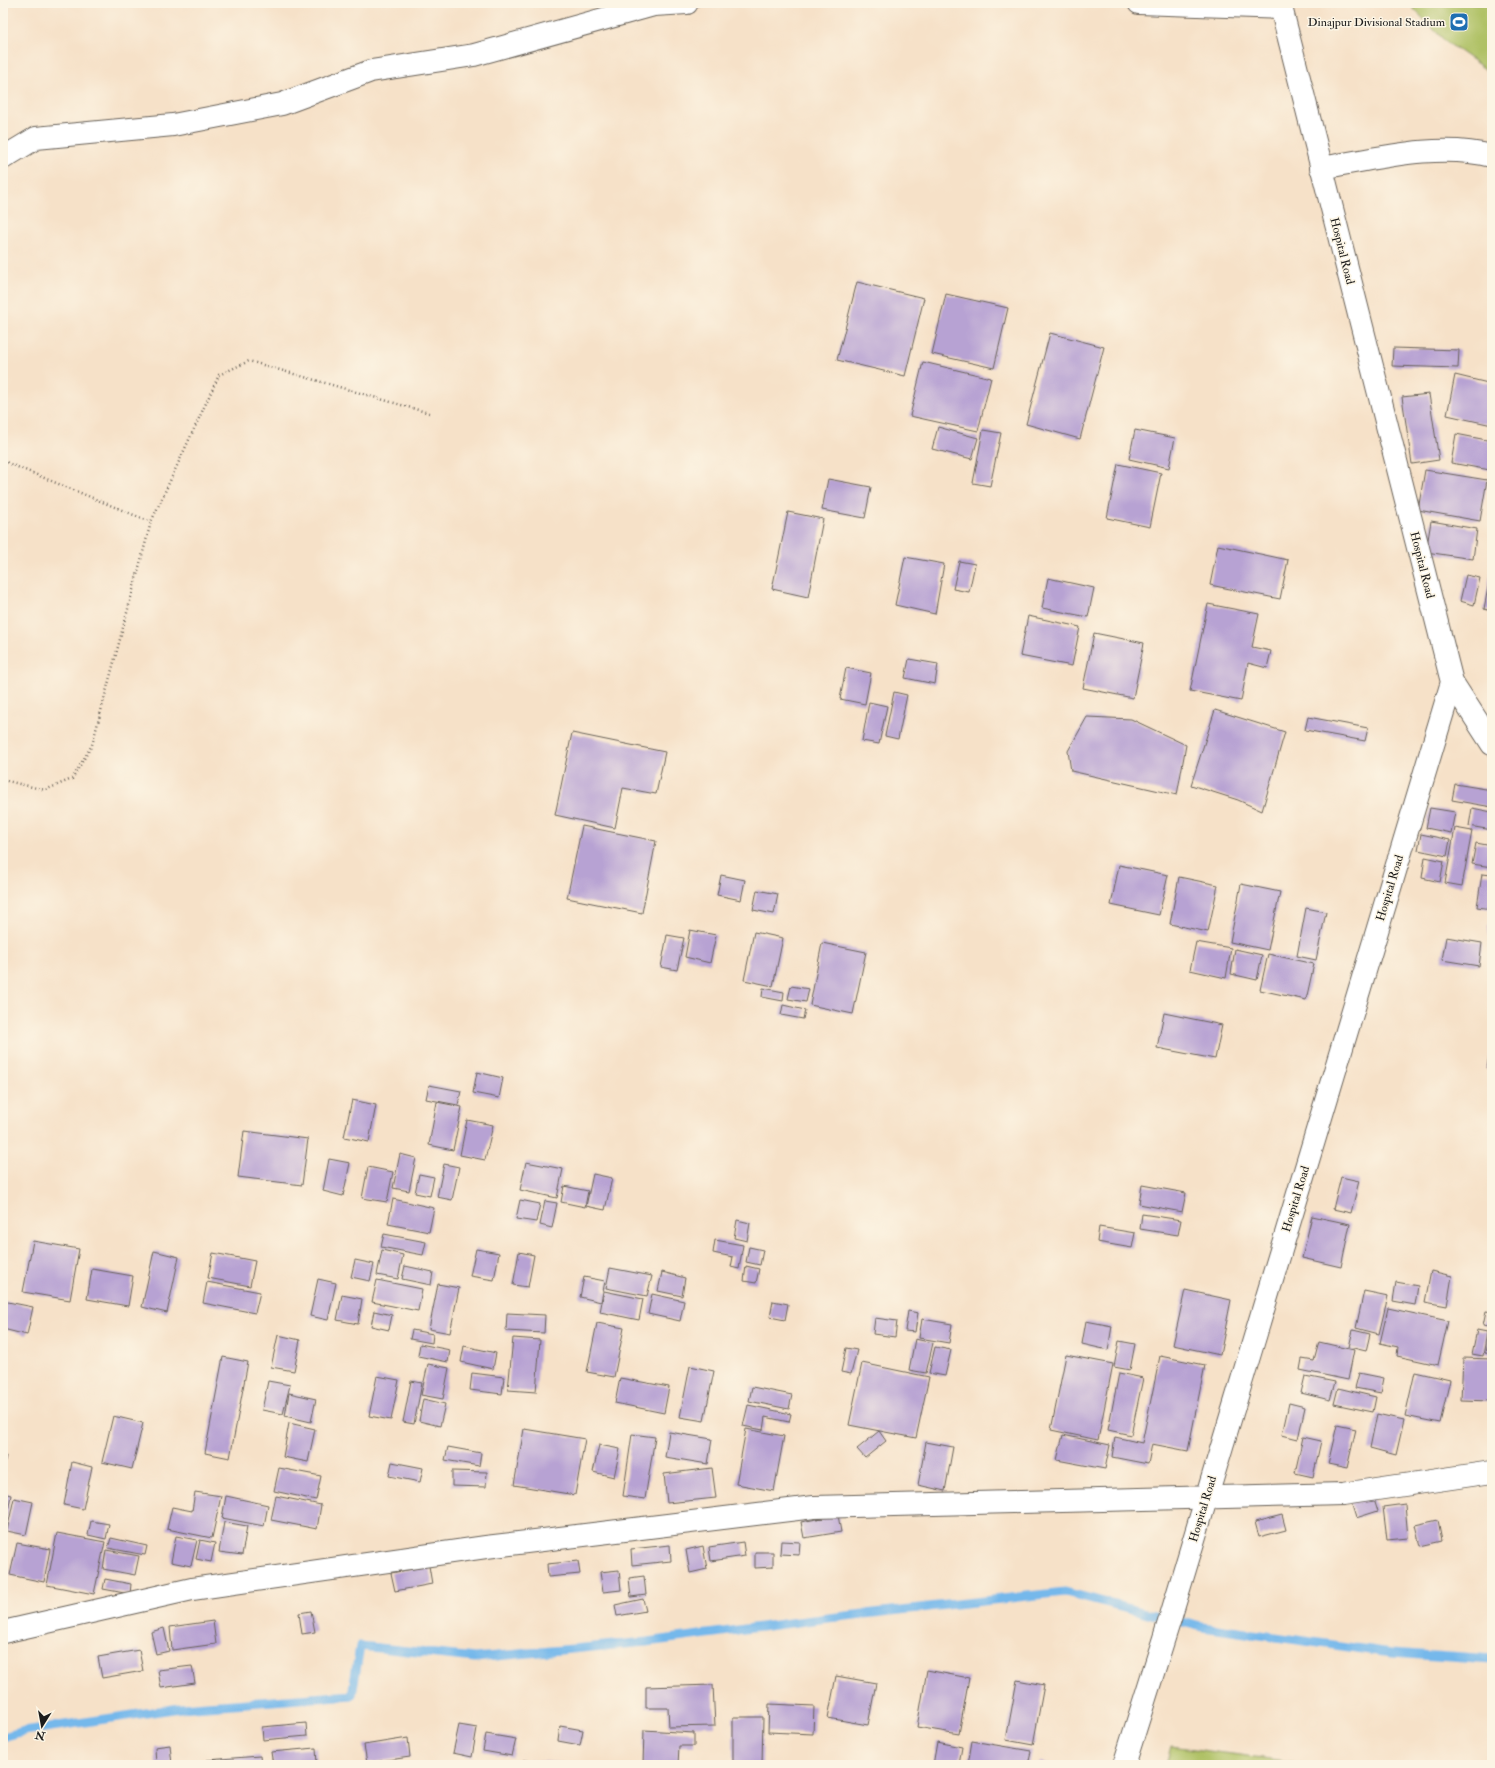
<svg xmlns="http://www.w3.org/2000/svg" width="1495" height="1768" font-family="'IM FELL Double Pica',serif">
  <rect width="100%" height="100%" fill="#fcf5e5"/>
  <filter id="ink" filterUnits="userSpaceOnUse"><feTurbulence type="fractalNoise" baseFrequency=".025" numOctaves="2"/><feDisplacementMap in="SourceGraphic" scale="8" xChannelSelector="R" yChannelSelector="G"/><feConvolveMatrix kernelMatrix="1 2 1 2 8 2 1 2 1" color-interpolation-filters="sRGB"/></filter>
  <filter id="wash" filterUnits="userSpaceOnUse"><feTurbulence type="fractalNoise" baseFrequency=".012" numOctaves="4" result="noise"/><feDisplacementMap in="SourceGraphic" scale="16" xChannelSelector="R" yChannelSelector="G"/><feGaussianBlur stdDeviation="0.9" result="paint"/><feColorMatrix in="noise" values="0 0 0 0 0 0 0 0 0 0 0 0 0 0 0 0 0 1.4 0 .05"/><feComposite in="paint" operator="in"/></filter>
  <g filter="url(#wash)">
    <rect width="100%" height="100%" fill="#f6e1c8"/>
    <!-- green -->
    <path fill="#afc165" stroke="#666e40" d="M 1408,3 L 1492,3 L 1492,74 L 1445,41 Z
      M 1171,1746 L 1316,1765 L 1166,1765 Z"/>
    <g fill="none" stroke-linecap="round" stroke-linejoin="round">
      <!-- stream -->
      <path stroke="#75b8eb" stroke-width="9" d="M 3,1737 L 24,1731 L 180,1708 L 352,1695 L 360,1646 L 475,1658 L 647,1642 L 828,1618 L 1065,1592 L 1202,1627 L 1392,1653 L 1492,1660"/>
    </g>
    <g id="blocks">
      <!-- building -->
      <path fill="#b7a2d3" d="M 857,282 L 924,298 L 905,376 L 837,360 Z
        M 946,294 L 1008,308 L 994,368 L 932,354 Z
        M 1050,333 L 1104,347 L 1080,439 L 1026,424 Z
        M 1393,348 L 1459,350 L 1458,368 L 1392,366 Z
        M 923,362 L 991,378 L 978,431 L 910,416 Z
        M 1455,375 L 1492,384 L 1492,425 L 1447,415 Z
        M 1429,394 L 1439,460 L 1412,464 L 1402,397 Z
        M 938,427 L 978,438 L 972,459 L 932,449 Z
        M 983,430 L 1001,433 L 990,486 L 973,483 Z
        M 1135,430 L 1175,438 L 1169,468 L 1129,459 Z
        M 1456,434 L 1492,441 L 1490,470 L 1451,463 Z
        M 1118,464 L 1161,473 L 1150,527 L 1107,518 Z
        M 1425,470 L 1487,480 L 1480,521 L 1418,510 Z
        M 828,479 L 871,487 L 865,518 L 822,510 Z
        M 788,512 L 823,519 L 808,597 L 772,589 Z
        M 1431,521 L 1477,529 L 1473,559 L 1426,552 Z
        M 1218,545 L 1288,560 L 1280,599 L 1210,585 Z
        M 905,557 L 944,564 L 935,614 L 895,605 Z
        M 959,561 L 975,564 L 969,592 L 953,589 Z
        M 1491,571 L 1492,571 L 1492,611 L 1484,609 Z
        M 1466,575 L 1480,578 L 1474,605 L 1460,601 Z
        M 1048,578 L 1094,588 L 1088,617 L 1042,608 Z
        M 1208,604 L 1259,614 L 1252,647 L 1271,651 L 1267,668 L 1248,663 L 1241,701 L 1190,691 Z
        M 1028,616 L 1080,627 L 1072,666 L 1020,656 Z
        M 1094,633 L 1144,643 L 1133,698 L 1083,688 Z
        M 909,659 L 938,664 L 935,684 L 905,678 Z
        M 846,668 L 871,673 L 865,704 L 840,699 Z
        M 894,692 L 907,695 L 898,739 L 885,736 Z
        M 869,702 L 887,706 L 879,744 L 862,741 Z
        M 1215,710 L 1285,732 L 1262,811 L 1238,800 L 1191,785 Z
        M 1087,717 L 1131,719 L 1186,745 L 1177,795 L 1071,771 L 1068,751 Z
        M 1308,717 L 1368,728 L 1365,741 L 1305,730 Z
        M 572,733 L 665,752 L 656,794 L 623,788 L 615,828 L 555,815 Z
        M 1455,784 L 1492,790 L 1492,807 L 1452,800 Z
        M 1430,808 L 1455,812 L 1451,833 L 1426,828 Z
        M 1472,808 L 1492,812 L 1492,830 L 1469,826 Z
        M 582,826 L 656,841 L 642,913 L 567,898 Z
        M 1455,828 L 1472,831 L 1462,886 L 1445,883 Z
        M 1421,834 L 1450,840 L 1447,856 L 1418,850 Z
        M 1476,843 L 1492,846 L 1492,867 L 1472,864 Z
        M 1425,857 L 1444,861 L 1440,882 L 1422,878 Z
        M 1119,865 L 1168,875 L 1159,915 L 1111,905 Z
        M 1482,874 L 1492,875 L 1492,909 L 1477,907 Z
        M 721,875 L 745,880 L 741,900 L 717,895 Z
        M 1179,877 L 1218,885 L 1208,932 L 1170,924 Z
        M 1241,884 L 1280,892 L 1268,950 L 1230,942 Z
        M 757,890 L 778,894 L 774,914 L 753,910 Z
        M 1306,908 L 1326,912 L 1316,960 L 1297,956 Z
        M 1492,924 L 1492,956 L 1491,956 L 1488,925 Z
        M 690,930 L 716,935 L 710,963 L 685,957 Z
        M 754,932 L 783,938 L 773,986 L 744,980 Z
        M 667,935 L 684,938 L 677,970 L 661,967 Z
        M 1446,937 L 1482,943 L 1479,966 L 1442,960 Z
        M 1196,942 L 1231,948 L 1226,978 L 1190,970 Z
        M 822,943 L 866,952 L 853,1014 L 810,1005 Z
        M 1235,949 L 1262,955 L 1257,980 L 1231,974 Z
        M 1268,954 L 1314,964 L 1306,1000 L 1260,990 Z
        M 791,986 L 809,989 L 806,1002 L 788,999 Z
        M 763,988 L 784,992 L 783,1001 L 762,997 Z
        M 783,1005 L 805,1010 L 803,1019 L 781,1015 Z
        M 1164,1013 L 1222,1025 L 1215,1059 L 1157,1048 Z
        M 1490,1046 L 1492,1046 L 1492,1070 L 1487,1069 Z
        M 477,1072 L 503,1078 L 499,1098 L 473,1093 Z
        M 429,1085 L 461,1091 L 458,1105 L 426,1099 Z
        M 352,1100 L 376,1105 L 369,1142 L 344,1137 Z
        M 437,1102 L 462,1107 L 453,1150 L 429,1145 Z
        M 467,1120 L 493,1125 L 485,1160 L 460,1155 Z
        M 244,1131 L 308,1139 L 302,1185 L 238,1177 Z
        M 400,1154 L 416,1158 L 409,1191 L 393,1188 Z
        M 329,1159 L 350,1163 L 343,1196 L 323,1191 Z
        M 526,1162 L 563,1169 L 557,1198 L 520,1190 Z
        M 444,1164 L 459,1167 L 452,1200 L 437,1197 Z
        M 368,1167 L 393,1172 L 387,1202 L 362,1198 Z
        M 419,1174 L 434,1177 L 430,1196 L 415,1193 Z
        M 593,1174 L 612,1178 L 605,1210 L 586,1206 Z
        M 1341,1177 L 1359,1181 L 1351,1213 L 1333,1209 Z
        M 1142,1185 L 1186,1193 L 1182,1212 L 1139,1204 Z
        M 564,1186 L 588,1191 L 585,1207 L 561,1202 Z
        M 393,1199 L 434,1208 L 429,1232 L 388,1224 Z
        M 520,1200 L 540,1204 L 536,1222 L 516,1219 Z
        M 545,1201 L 557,1203 L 552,1228 L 540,1225 Z
        M 1142,1214 L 1181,1220 L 1178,1235 L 1140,1229 Z
        M 1312,1216 L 1350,1224 L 1341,1267 L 1302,1258 Z
        M 737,1220 L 750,1223 L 747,1241 L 734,1238 Z
        M 1099,1227 L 1135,1233 L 1132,1248 L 1097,1242 Z
        M 384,1234 L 426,1242 L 423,1255 L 381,1247 Z
        M 715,1240 L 743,1245 L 739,1269 L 731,1267 L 733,1257 L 713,1253 Z
        M 33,1241 L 79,1249 L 70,1300 L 23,1292 Z
        M 749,1247 L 763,1250 L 760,1265 L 746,1262 Z
        M 476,1249 L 499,1253 L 494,1280 L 470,1276 Z
        M 382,1250 L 403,1255 L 398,1279 L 377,1275 Z
        M 154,1251 L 179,1257 L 167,1313 L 142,1307 Z
        M 519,1252 L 534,1255 L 528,1287 L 513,1285 Z
        M 213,1253 L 255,1261 L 250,1286 L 208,1278 Z
        M 355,1260 L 374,1264 L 370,1281 L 351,1277 Z
        M 405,1266 L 433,1272 L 431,1285 L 402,1279 Z
        M 746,1266 L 759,1269 L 756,1283 L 744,1281 Z
        M 610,1268 L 652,1276 L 647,1296 L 606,1288 Z
        M 92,1269 L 133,1276 L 128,1306 L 87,1299 Z
        M 1431,1271 L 1452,1276 L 1447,1306 L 1425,1302 Z
        M 662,1272 L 685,1278 L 682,1296 L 658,1291 Z
        M 584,1277 L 605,1281 L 601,1302 L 580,1297 Z
        M 318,1279 L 336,1283 L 328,1320 L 310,1316 Z
        M 377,1280 L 422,1289 L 418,1311 L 372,1302 Z
        M 207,1282 L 260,1292 L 255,1313 L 203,1303 Z
        M 1396,1282 L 1418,1286 L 1415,1305 L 1393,1301 Z
        M 438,1284 L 459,1288 L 450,1333 L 429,1329 Z
        M 1185,1290 L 1231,1300 L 1220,1355 L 1173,1345 Z
        M 604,1291 L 643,1299 L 639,1320 L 600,1312 Z
        M 1364,1291 L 1388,1296 L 1379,1334 L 1356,1328 Z
        M 652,1294 L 684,1301 L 680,1321 L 648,1314 Z
        M 342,1295 L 362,1299 L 358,1324 L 337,1320 Z
        M 3,1301 L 33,1307 L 27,1335 L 3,1329 Z
        M 773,1301 L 788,1304 L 785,1320 L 770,1317 Z
        M 1388,1308 L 1448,1321 L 1438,1365 L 1397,1356 L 1398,1347 L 1380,1343 Z
        M 374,1311 L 392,1315 L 389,1330 L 371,1326 Z
        M 908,1311 L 918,1313 L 915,1332 L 905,1331 Z
        M 1486,1311 L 1492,1312 L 1492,1327 L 1483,1325 Z
        M 507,1313 L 545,1315 L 544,1333 L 506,1331 Z
        M 875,1318 L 897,1321 L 895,1337 L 873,1334 Z
        M 922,1319 L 952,1324 L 949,1343 L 919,1338 Z
        M 1086,1321 L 1112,1326 L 1108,1350 L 1082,1344 Z
        M 597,1323 L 624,1328 L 614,1377 L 587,1372 Z
        M 1490,1329 L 1492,1329 L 1492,1354 L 1485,1353 Z
        M 412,1330 L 433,1334 L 432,1343 L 410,1339 Z
        M 1353,1330 L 1370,1334 L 1366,1351 L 1349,1347 Z
        M 1477,1330 L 1487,1332 L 1483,1356 L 1472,1354 Z
        M 278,1335 L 300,1340 L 294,1371 L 271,1367 Z
        M 513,1338 L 540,1340 L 536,1392 L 508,1390 Z
        M 915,1339 L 933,1343 L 926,1373 L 909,1370 Z
        M 1119,1341 L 1135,1344 L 1130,1370 L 1114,1367 Z
        M 1319,1342 L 1354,1350 L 1348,1380 L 1300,1370 L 1302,1359 L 1314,1361 Z
        M 420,1344 L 450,1350 L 448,1362 L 418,1356 Z
        M 464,1346 L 496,1353 L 493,1369 L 461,1362 Z
        M 935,1347 L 951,1350 L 945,1376 L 929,1373 Z
        M 846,1348 L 857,1350 L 851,1374 L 841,1372 Z
        M 1066,1355 L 1113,1364 L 1098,1440 L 1051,1430 Z
        M 1160,1356 L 1205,1365 L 1188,1451 L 1152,1444 L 1148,1464 L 1112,1457 L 1115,1437 L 1142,1443 Z
        M 223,1357 L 248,1362 L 230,1458 L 205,1453 Z
        M 1463,1358 L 1492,1359 L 1492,1401 L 1461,1400 Z
        M 862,1363 L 929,1377 L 916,1438 L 849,1425 Z
        M 428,1364 L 449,1368 L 443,1399 L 421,1395 Z
        M 690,1366 L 714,1371 L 704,1421 L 680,1417 Z
        M 1415,1372 L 1450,1380 L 1440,1423 L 1405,1416 Z
        M 472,1373 L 504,1377 L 502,1394 L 470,1390 Z
        M 1119,1373 L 1143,1378 L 1131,1435 L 1108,1430 Z
        M 1359,1373 L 1384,1378 L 1381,1393 L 1355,1388 Z
        M 377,1376 L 399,1380 L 391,1420 L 369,1416 Z
        M 1305,1376 L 1335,1382 L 1330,1400 L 1301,1393 Z
        M 620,1378 L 669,1387 L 664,1413 L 615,1403 Z
        M 268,1381 L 290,1385 L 283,1414 L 262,1410 Z
        M 411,1381 L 422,1383 L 414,1424 L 403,1422 Z
        M 752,1387 L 792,1395 L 789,1409 L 749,1401 Z
        M 1338,1388 L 1376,1397 L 1373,1412 L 1334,1404 Z
        M 289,1393 L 316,1399 L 311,1422 L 285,1416 Z
        M 423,1399 L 445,1404 L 440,1426 L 419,1421 Z
        M 1289,1403 L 1305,1407 L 1298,1439 L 1282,1435 Z
        M 748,1405 L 791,1414 L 789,1422 L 765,1417 L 763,1430 L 743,1426 Z
        M 1377,1414 L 1404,1420 L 1396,1455 L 1370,1448 Z
        M 113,1416 L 143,1423 L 132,1469 L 102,1462 Z
        M 289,1423 L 315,1429 L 308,1462 L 283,1457 Z
        M 1337,1425 L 1356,1429 L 1347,1468 L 1328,1464 Z
        M 524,1429 L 585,1439 L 575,1495 L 514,1485 Z
        M 746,1429 L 784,1436 L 774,1491 L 736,1484 Z
        M 879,1431 L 886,1441 L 865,1458 L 857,1449 Z
        M 669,1432 L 712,1439 L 708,1464 L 665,1457 Z
        M 632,1434 L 655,1437 L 645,1499 L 623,1496 Z
        M 1063,1435 L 1110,1445 L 1105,1469 L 1057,1460 Z
        M 1303,1437 L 1321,1441 L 1313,1477 L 1295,1473 Z
        M 926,1442 L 953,1447 L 945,1491 L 918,1485 Z
        M 599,1445 L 620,1449 L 614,1477 L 593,1472 Z
        M 448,1447 L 481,1453 L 479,1466 L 445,1460 Z
        M 3,1456 L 6,1456 L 4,1467 L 3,1467 Z
        M 72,1462 L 92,1467 L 83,1509 L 64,1505 Z
        M 392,1462 L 423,1468 L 420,1482 L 389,1476 Z
        M 279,1468 L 321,1476 L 316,1500 L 274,1491 Z
        M 712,1468 L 716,1498 L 667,1503 L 664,1474 Z
        M 452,1471 L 487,1472 L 486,1487 L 452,1486 Z
        M 195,1492 L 221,1496 L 212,1538 L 167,1529 L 172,1507 L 192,1511 Z
        M 1372,1492 L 1378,1511 L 1356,1518 L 1350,1499 Z
        M 3,1493 L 11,1495 L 4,1533 L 3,1532 Z
        M 226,1496 L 268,1505 L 264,1526 L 222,1518 Z
        M 276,1496 L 321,1505 L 317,1529 L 271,1520 Z
        M 14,1498 L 33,1502 L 26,1535 L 7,1531 Z
        M 1405,1504 L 1408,1538 L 1387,1540 L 1383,1507 Z
        M 838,1515 L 841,1532 L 804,1538 L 801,1522 Z
        M 1282,1515 L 1286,1530 L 1259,1537 L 1255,1522 Z
        M 91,1521 L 109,1524 L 106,1539 L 88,1535 Z
        M 1438,1521 L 1442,1541 L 1420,1546 L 1415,1526 Z
        M 224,1522 L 247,1526 L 242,1555 L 219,1552 Z
        M 57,1533 L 105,1542 L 94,1594 L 47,1585 Z
        M 176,1536 L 197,1540 L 191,1566 L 171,1562 Z
        M 111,1538 L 147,1546 L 145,1555 L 108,1548 Z
        M 200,1540 L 215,1543 L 211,1562 L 196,1559 Z
        M 781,1541 L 800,1542 L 799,1555 L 780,1554 Z
        M 743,1542 L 745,1556 L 711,1561 L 709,1547 Z
        M 17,1543 L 50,1549 L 44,1582 L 10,1575 Z
        M 670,1545 L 671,1561 L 632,1565 L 631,1549 Z
        M 703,1546 L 707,1569 L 690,1573 L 686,1550 Z
        M 106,1550 L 139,1556 L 135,1575 L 103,1569 Z
        M 755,1552 L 773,1552 L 773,1567 L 755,1568 Z
        M 578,1561 L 580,1574 L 548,1577 L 547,1564 Z
        M 429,1566 L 432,1584 L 395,1591 L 391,1573 Z
        M 619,1570 L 621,1590 L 603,1592 L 600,1572 Z
        M 644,1576 L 646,1595 L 631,1597 L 629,1578 Z
        M 105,1579 L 131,1584 L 130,1594 L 103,1589 Z
        M 643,1599 L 646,1611 L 617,1616 L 615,1605 Z
        M 311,1611 L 315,1632 L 302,1634 L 299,1613 Z
        M 213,1621 L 216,1644 L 172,1650 L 170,1627 Z
        M 164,1628 L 169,1651 L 156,1654 L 151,1632 Z
        M 139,1650 L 143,1671 L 102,1678 L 98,1657 Z
        M 192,1666 L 195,1683 L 161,1688 L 158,1670 Z
        M 927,1670 L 969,1678 L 959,1734 L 917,1727 Z
        M 836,1676 L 876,1683 L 868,1725 L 828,1718 Z
        M 1017,1680 L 1044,1685 L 1033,1745 L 1006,1740 Z
        M 713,1685 L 715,1726 L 669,1727 L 668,1708 L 646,1708 L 646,1687 Z
        M 769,1704 L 814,1706 L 813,1734 L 768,1732 Z
        M 733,1717 L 763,1717 L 762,1765 L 733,1765 Z
        M 306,1723 L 307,1736 L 263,1740 L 262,1727 Z
        M 459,1725 L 477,1728 L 472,1757 L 453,1753 Z
        M 560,1726 L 583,1730 L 580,1745 L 558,1741 Z
        M 644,1730 L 694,1733 L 694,1746 L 679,1746 L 678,1765 L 643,1765 Z
        M 486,1734 L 516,1739 L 512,1756 L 483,1751 Z
        M 408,1738 L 410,1757 L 367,1763 L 364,1745 Z
        M 972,1741 L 1031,1751 L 1028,1765 L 968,1765 Z
        M 937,1742 L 962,1747 L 959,1765 L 933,1765 Z
        M 170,1745 L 172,1765 L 156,1765 L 155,1747 Z
        M 316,1748 L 317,1765 L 273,1765 L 271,1752 Z
        M 260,1756 L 261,1765 L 207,1765 L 207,1760 Z
        M 523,1760 L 566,1763 L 566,1765 L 523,1765 Z
        M 1040,1762 L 1051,1764 L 1050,1765 L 1039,1765 Z"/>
    </g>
  </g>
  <g filter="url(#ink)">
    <use href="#blocks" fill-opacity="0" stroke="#686158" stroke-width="1"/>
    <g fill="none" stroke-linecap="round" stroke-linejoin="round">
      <!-- minor casing -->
      <g stroke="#686158" stroke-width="24">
        <path id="minor" d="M 1139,3 L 1281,8
          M 3,158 L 36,138 L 173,125 L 282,104 L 371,71 L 474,55 L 654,5 L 687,3
          M 1321,168 C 1376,159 1436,142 1492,156
          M 1452,682 L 1492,744"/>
      </g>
      <!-- tertiary casing -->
      <g stroke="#686158" stroke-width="24">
        <path id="tertiary" d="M 3,1632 L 192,1589 L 486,1547 L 814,1507 L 1343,1494 L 1492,1472"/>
      </g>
      <!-- secondary casing -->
      <g stroke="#686158" stroke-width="24">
        <path id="secondary" d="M 1124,1765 L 1170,1619 L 1452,682 L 1280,3"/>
      </g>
      <!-- path -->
      <path stroke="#686158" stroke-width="2.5" stroke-dasharray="1 3" stroke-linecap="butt" d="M 3,461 L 151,522
        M 3,780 L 45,790 L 72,779 L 92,745 L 151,522 L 219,375 L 249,361 L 429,413"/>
      <!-- minor -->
      <use href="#minor" stroke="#fff" stroke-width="22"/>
      <!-- tertiary -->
      <use href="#tertiary" stroke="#fff" stroke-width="22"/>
      <!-- secondary -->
      <use href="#secondary" stroke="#fff" stroke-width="22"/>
    </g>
  </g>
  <!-- icons -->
  <defs>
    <g id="stadium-square" transform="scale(1)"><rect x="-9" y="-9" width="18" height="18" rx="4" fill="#1f6fb2" stroke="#fcf5e5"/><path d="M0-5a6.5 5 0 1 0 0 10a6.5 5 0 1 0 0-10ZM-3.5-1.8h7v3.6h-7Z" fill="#fff"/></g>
  </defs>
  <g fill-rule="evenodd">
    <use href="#stadium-square" x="1459" y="22"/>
  </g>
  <g text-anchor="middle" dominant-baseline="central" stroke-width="3" stroke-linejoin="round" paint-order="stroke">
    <!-- poi labels -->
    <g font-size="12" fill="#1c1c1c" stroke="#fcf5e5" text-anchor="end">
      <text x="1445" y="22">Dinajpur Divisional Stadium</text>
    </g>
    <!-- street labels -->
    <g font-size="12" fill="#1c1c1c" stroke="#fcf5e5">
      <text transform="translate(1342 251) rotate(76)">Hospital Road</text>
      <text transform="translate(1422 565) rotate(76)">Hospital Road</text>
      <text transform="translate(1390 888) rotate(-73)">Hospital Road</text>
      <text transform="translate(1296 1199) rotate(-73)">Hospital Road</text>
      <text transform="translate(1203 1509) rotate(-73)">Hospital Road</text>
    </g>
  </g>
  <!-- margin -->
  <rect width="1495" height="1768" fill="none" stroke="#fcf5e5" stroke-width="16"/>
  <!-- north arrow -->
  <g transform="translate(42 1726) rotate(191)" stroke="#fcf5e5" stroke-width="3" paint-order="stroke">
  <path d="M0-3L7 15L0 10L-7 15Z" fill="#1c1c1c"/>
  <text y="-6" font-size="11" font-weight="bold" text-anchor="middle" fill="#1c1c1c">N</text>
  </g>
</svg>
